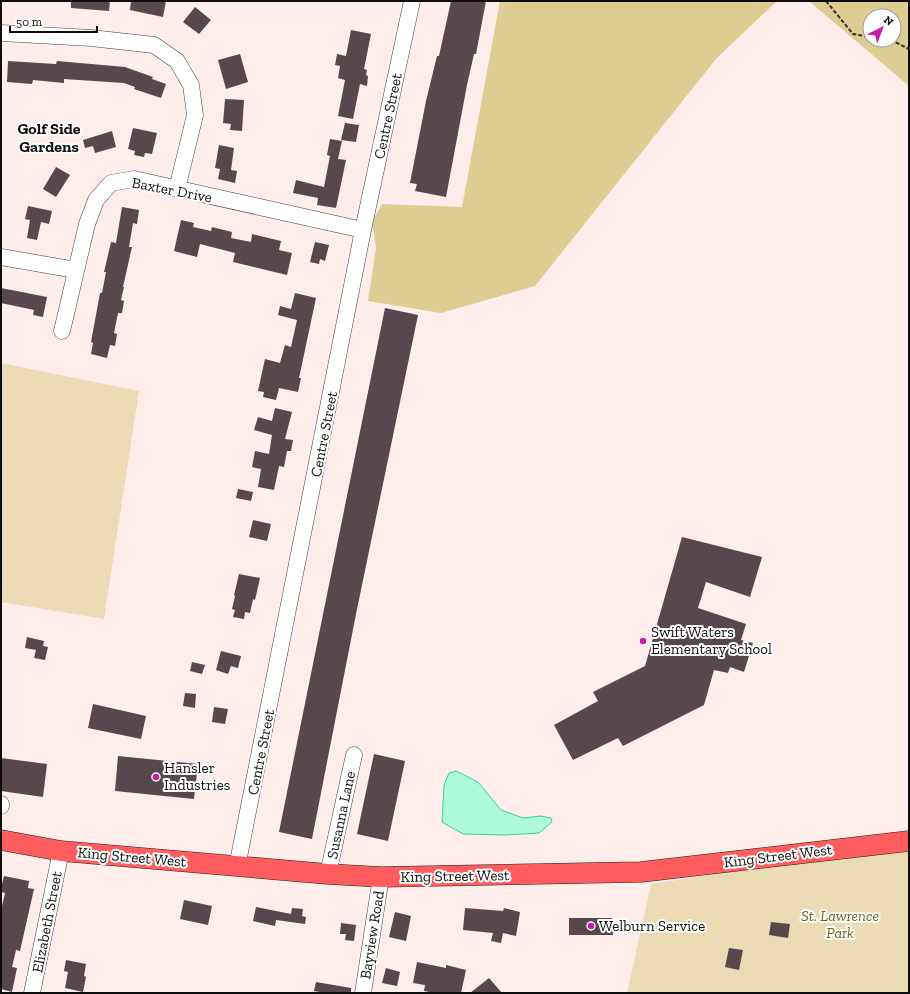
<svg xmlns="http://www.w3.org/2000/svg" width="910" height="994" font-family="'Zilla Slab',serif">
  <rect width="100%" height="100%" fill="#ffedec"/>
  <!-- green -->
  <path fill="#ebdbb4" d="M 1,363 L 139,391 L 104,619 L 1,602 Z
    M 909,844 L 909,993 L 627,993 L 651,884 Z"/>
  <!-- forest -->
  <path fill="#ddcd93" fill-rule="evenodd" d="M 500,1 L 777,1 L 716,59 L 535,286 L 441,313 L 368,301 L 376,248 L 372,222 L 382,204 L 462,207 Z
    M 809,1 L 909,1 L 909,86 ZM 870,16 L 894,16 L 894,40 L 870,40 Z"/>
  <!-- water -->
  <path fill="#aef9dc" stroke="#32d498" d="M 456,771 L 478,782 L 501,810 L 523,818 L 541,816 L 551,818 L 552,822 L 539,833 L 505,835 L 463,834 L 442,822 L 444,785 L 449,773 Z"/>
  <!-- building -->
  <path fill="#56484d" d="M 71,1 L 110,1 L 109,11 L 71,8 Z
    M 131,1 L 166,1 L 163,17 L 130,10 Z
    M 451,1 L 486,1 L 476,54 L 474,54 L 467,85 L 446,197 L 415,191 L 417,184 L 410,183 L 426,101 L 437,56 L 439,56 Z
    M 195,7 L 211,20 L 199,34 L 183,22 Z
    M 351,30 L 371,34 L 364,69 L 367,70 L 366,75 L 368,76 L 367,86 L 360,84 L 353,119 L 338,116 L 345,80 L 338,78 L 340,66 L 335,65 L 337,54 L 346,56 Z
    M 240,54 L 248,82 L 226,89 L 218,60 Z
    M 8,61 L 56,64 L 57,61 L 125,67 L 153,77 L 152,79 L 166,84 L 161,98 L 134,89 L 135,87 L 124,83 L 64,79 L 64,83 L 33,80 L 32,84 L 7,82 Z
    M 225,99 L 244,100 L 242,131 L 230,130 L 231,124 L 223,123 Z
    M 345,123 L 359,125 L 356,142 L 341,140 Z
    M 133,128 L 157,133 L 152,154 L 145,153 L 144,157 L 134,155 L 135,151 L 128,149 Z
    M 112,131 L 116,147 L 95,153 L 93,146 L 85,148 L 83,140 Z
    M 330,139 L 342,141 L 338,159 L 346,160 L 336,208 L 317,205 L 318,198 L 293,193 L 296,180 L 324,187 L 330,156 L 327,155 Z
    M 219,145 L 234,148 L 231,170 L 237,171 L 235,183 L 218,179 L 220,169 L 215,168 Z
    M 56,167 L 70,175 L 56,197 L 43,189 Z
    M 28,206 L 52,211 L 49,224 L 41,222 L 37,240 L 27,238 L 30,220 L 25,219 Z
    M 122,207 L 139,210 L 137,224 L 133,223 L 129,247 L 132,247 L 123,287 L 124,287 L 121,300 L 124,301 L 122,313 L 118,313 L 114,333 L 117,334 L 115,346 L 110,345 L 107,358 L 91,354 L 93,343 L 91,342 L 100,293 L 102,293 L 106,272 L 104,272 L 111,242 L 116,243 Z
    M 181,220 L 194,223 L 193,227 L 211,231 L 212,227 L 232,232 L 231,238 L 251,242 L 252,234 L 281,241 L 279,250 L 292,253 L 287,275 L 233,262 L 235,253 L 200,244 L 197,257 L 174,251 Z
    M 315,242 L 329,245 L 325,261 L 320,259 L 319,264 L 310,262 Z
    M 1,288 L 47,297 L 43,317 L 33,315 L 34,310 L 1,303 Z
    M 295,293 L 316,298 L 299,378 L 301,378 L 298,392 L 279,388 L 276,400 L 263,397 L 264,392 L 258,391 L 265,359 L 280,363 L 285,345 L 291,347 L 297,320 L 278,315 L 280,306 L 291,309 Z
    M 385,308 L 418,315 L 356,614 L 312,839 L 279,832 Z
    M 275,408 L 292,412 L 285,439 L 293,440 L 291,451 L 287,451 L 284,467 L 279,466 L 274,490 L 258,487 L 261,469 L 252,467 L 255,451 L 269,454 L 272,435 L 254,430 L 258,417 L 272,421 Z
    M 238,489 L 253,492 L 251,501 L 236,498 Z
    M 253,520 L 271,524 L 267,541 L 249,537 Z
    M 682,537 L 762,557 L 750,597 L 706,582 L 698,608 L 746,624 L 741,640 L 753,643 L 744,672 L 730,667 L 728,673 L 714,670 L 704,705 L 623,746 L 618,738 L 573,760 L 554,725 L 598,701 L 593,692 L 645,666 Z
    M 239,574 L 260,578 L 255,600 L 253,599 L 250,613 L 245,612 L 244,619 L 233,617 L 235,610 L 232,609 L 235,596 L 234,595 Z
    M 27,637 L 44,641 L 43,646 L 48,647 L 45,660 L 34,658 L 36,650 L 25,648 Z
    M 221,651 L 241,656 L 238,668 L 231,666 L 228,674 L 216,670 Z
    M 192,662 L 205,665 L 202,674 L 190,671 Z
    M 185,693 L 196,694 L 195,708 L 183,706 Z
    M 93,704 L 146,716 L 141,739 L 88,728 Z
    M 214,707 L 228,709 L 225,724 L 212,722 Z
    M 374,754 L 405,761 L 388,841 L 357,834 Z
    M 118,756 L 198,764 L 194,799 L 115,791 Z
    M 1,758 L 47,764 L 43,797 L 1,791 Z
    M 4,876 L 29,881 L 28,888 L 34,889 L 20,951 L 16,950 L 12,967 L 17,968 L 12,992 L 1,989 L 1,910 L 5,893 L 1,892 L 1,888 Z
    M 184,900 L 212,906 L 208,925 L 180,919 Z
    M 256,907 L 291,914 L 292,908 L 303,909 L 302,916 L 306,917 L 305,924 L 276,920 L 275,926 L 253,921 Z
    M 465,908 L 503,911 L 504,908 L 520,912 L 516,936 L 503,933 L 501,943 L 491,941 L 493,933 L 463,930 Z
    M 395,912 L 411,916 L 406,941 L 389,937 Z
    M 569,918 L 612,918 L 613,935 L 569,935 Z
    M 771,922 L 790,924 L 788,938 L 769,935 Z
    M 341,923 L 356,925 L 354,941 L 345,940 L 346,934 L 340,934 Z
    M 729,948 L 743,950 L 739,970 L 725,967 Z
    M 66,960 L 86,964 L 84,976 L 86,977 L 83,992 L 65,988 L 68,972 L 64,971 Z
    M 417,962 L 446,968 L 446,965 L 466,970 L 461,993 L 435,993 L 424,991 L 425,985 L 413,983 Z
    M 386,968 L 400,972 L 397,986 L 382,983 Z
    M 489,978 L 502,993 L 470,993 Z
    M 316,982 L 351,988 L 351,993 L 326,993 L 314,991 Z"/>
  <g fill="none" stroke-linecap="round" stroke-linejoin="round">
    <!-- minor casing -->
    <g stroke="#404040" stroke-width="17">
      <path id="minor" d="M 1,33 L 91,38 L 154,45 L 177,61 L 191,85 L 195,115 L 177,189
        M 1,257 L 76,270
        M 62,331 L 87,224 L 96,200 L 111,183 L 134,179 L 363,230
        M 1,804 L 1,806
        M 237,867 L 363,230 L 412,1
        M 328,874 L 354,755
        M 32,993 L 61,851
        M 363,993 L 381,877"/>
    </g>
    <!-- major casing -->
    <g stroke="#1e1e1e" stroke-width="21">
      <path id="major" d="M 1,840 L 61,851 L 328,874 L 381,877 L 641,872 L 909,841"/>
    </g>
    <!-- path -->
    <path stroke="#2f2f2f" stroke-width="2" stroke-dasharray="4 2" stroke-linecap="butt" d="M 826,1 L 853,34 L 870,37
      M 884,40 L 897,43 L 909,49"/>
    <!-- minor -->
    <use href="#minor" stroke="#fff" stroke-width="16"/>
    <!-- major -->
    <use href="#major" stroke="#ff5c5e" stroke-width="20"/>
  </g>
  <!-- markers -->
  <g fill="#c31ea4" stroke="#fff" stroke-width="1.5">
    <circle cx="643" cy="641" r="4"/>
    <circle cx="156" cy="777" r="4"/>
    <circle cx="591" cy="926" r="4"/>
  </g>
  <g text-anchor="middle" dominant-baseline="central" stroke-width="4" stroke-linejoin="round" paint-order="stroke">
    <!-- street labels -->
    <g font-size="15" fill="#0d0d0d" stroke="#fff">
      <text transform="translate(388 116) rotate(-78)">Centre Street</text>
      <text transform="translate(172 190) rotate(11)">Baxter Drive</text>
      <text transform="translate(324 434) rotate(-79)">Centre Street</text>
      <text transform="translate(261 752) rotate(-79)">Centre Street</text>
      <text transform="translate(341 815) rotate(-78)">Susanna Lane</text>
      <text transform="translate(778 856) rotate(-7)">King Street West</text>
      <text transform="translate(132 857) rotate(5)">King Street West</text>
      <text transform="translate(455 876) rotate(-1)">King Street West</text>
      <text transform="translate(47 922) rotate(-79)">Elizabeth Street</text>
      <text transform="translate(372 935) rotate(-81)">Bayview Road</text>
    </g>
    <!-- poi labels -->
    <g font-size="15" fill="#0d0d0d" stroke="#fff" text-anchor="start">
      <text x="651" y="632">Swift Waters<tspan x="651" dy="17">Elementary School</tspan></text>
      <text x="164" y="768">Hansler<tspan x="164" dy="17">Industries</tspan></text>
      <text x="599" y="926">Welburn Service</text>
    </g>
    <!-- park labels -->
    <g font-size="15" font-style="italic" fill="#65671a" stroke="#fff">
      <text x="840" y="916">St. Lawrence<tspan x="840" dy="17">Park</tspan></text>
    </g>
    <!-- neighbourhood labels -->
    <g font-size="16" font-weight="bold" fill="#0d0d0d" stroke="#fff">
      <text x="49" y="128">Golf Side<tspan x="49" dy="18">Gardens</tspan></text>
    </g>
  </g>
  <!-- border -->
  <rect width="910" height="994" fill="none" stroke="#0d0d0d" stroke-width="4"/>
  <!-- north arrow -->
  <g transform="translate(882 28) rotate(42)"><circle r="19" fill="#ffffff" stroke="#9e9e9e"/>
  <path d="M0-3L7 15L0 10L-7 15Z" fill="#c31ea4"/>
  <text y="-6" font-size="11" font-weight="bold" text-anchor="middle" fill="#0d0d0d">N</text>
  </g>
  <!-- scale -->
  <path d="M10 26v6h87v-6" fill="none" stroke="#0d0d0d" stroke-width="2"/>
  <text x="16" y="26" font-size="12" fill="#0d0d0d" stroke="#ffffff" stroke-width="3" paint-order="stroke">50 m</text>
</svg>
